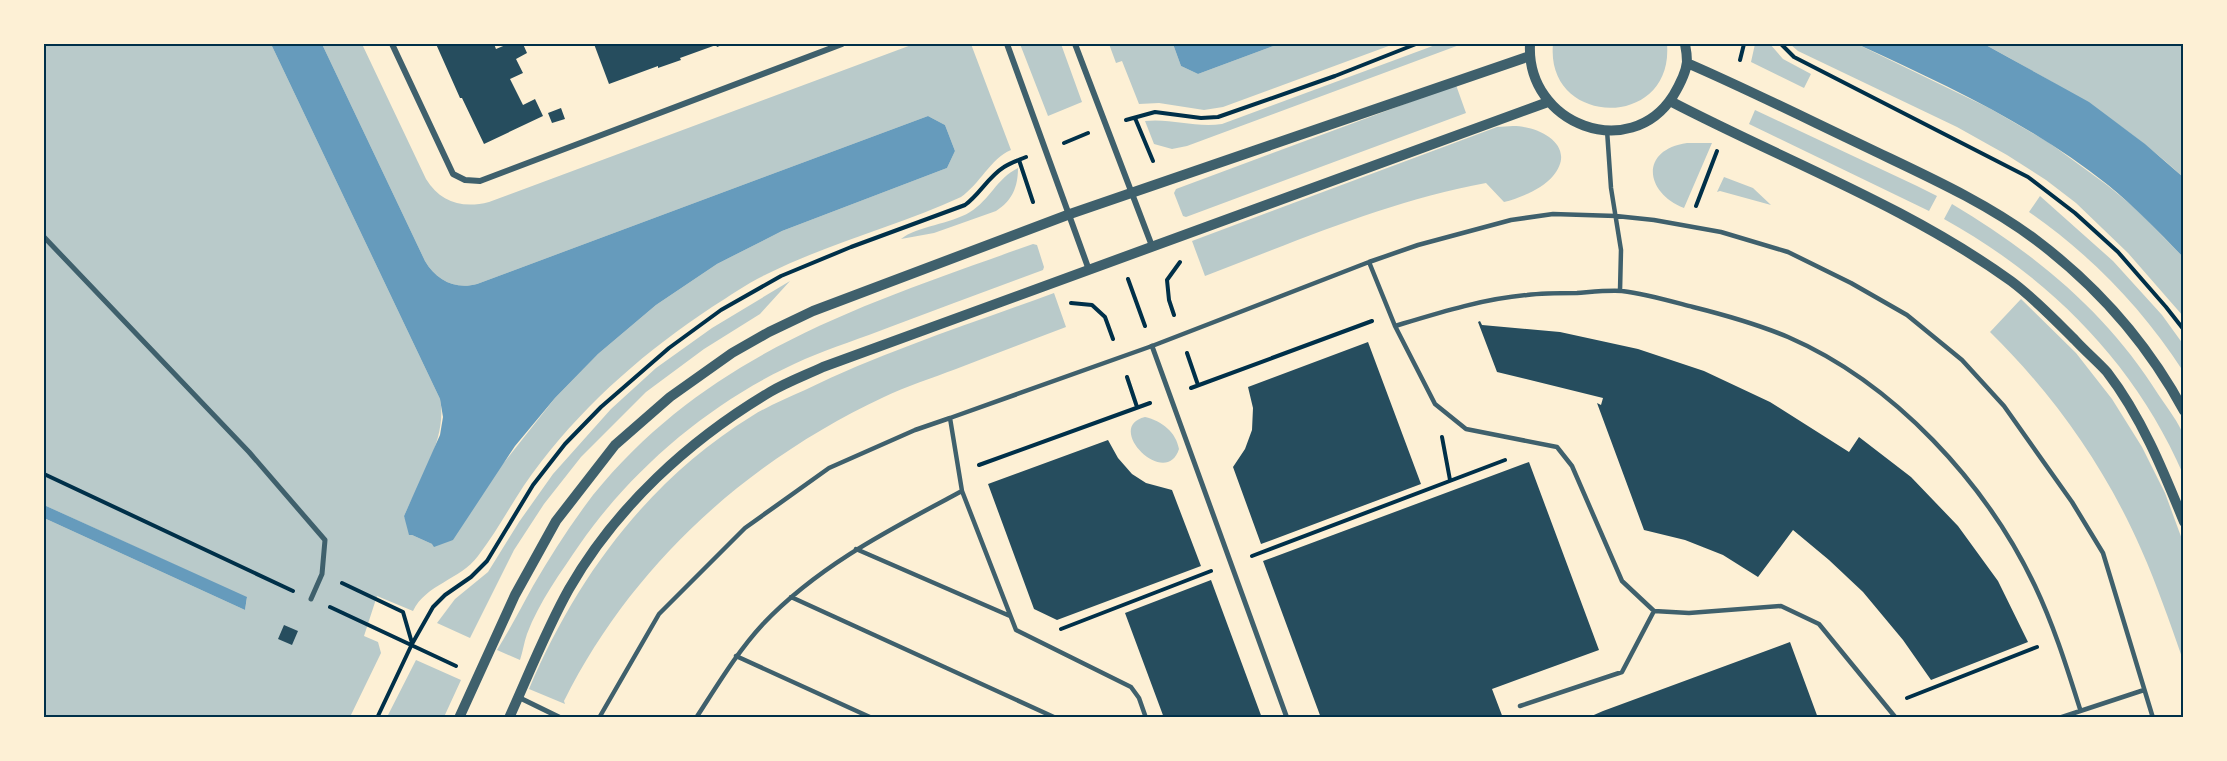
<svg xmlns="http://www.w3.org/2000/svg" width="2227" height="761" font-family="Figtree,sans-serif">
  <rect width="100%" height="100%" fill="#fdf0d5"/>
  <!-- green -->
  <path fill="#b9caca" d="M 44,44 L 271,44 L 440,399 C 448,437 419,482 404,516 L 412,535 L 432,544 L 506,460 L 555,398 L 598,354 L 656,305 L 717,264 L 782,231 L 947,168 L 955,151 L 945,125 L 928,116 L 477,284 C 455,290 436,280 425,261 L 322,44 L 362,44 L 426,179 C 440,202 462,209 489,202 L 914,44 L 971,44 L 1011,150 C 990,159 980,184 961,197 C 898,226 829,243 767,274 C 747,283 730,296 712,307 C 647,350 589,400 541,462 C 517,492 501,526 478,556 C 460,580 426,584 413,611 L 377,596 L 364,636 L 378,642 L 381,653 L 350,717 L 44,717 L 44,518 L 245,610 L 247,598 L 44,505 Z
    M 1020,44 L 1061,44 L 1082,102 L 1048,116 Z
    M 1109,44 L 1173,44 L 1181,66 L 1198,74 L 1279,44 L 1394,44 L 1223,107 L 1204,110 L 1159,103 L 1139,104 L 1122,61 L 1116,63 Z
    M 1438,44 L 1462,44 L 1187,146 L 1172,149 L 1154,144 L 1145,121 C 1171,118 1195,128 1222,124 Z
    M 1553,44 L 1667,44 C 1674,130 1545,128 1553,44 Z
    M 1755,44 L 1770,44 L 1783,59 L 1811,74 L 1804,88 L 1751,62 Z
    M 1790,44 L 1857,44 L 1989,108 L 2048,142 L 2107,185 L 2135,208 L 2183,257 L 2183,316 L 2128,253 L 2076,203 L 2046,180 L 2007,155 L 1957,127 L 1798,51 Z
    M 1984,44 L 2183,44 L 2183,177 C 2123,121 2056,83 1984,44 Z
    M 1456,85 L 1466,113 L 1186,217 L 1183,216 L 1174,193 L 1176,189 Z
    M 1755,110 L 1917,186 L 1937,196 L 1929,211 L 1749,124 Z
    M 1513,126 C 1540,126 1578,146 1553,176 C 1542,189 1520,198 1504,202 L 1486,183 C 1388,201 1297,241 1205,276 L 1192,241 L 1497,127 Z
    M 1687,143 L 1712,143 L 1684,208 C 1645,193 1639,150 1687,143 Z
    M 1018,168 C 1018,187 1012,201 996,211 L 934,233 L 901,239 C 917,226 951,224 970,212 C 990,200 996,179 1018,168 Z
    M 1724,177 L 1753,188 L 1771,205 L 1720,191 L 1717,192 Z
    M 2040,196 L 2113,261 L 2162,315 L 2183,344 L 2183,371 C 2142,308 2091,255 2029,212 Z
    M 1952,204 C 2034,253 2107,312 2158,394 C 2166,406 2180,424 2184,437 C 2186,448 2184,463 2183,474 C 2135,363 2049,277 1944,219 Z
    M 1033,244 L 1037,245 L 1044,267 L 1043,270 C 992,289 941,308 890,327 C 862,338 833,347 805,359 C 716,398 635,465 580,544 C 561,572 539,602 527,634 C 524,642 523,651 520,660 L 497,650 C 510,629 521,608 533,586 C 551,555 571,524 593,495 C 710,351 866,304 1033,244 Z
    M 790,281 L 760,314 L 704,349 L 646,392 L 581,457 L 544,504 L 514,550 L 470,638 L 437,623 L 455,599 L 488,572 L 519,522 L 553,474 L 611,409 L 656,368 L 712,328 Z
    M 1054,293 L 1066,327 C 1029,341 993,355 956,369 C 932,378 907,386 884,397 C 747,461 632,565 564,701 L 565,704 L 529,689 C 576,578 648,480 752,416 C 768,406 787,398 805,390 C 885,351 970,324 1054,293 Z
    M 2021,299 L 2076,353 L 2112,399 L 2142,447 L 2165,493 L 2183,542 L 2183,660 C 2170,623 2157,585 2141,549 C 2105,467 2054,395 1990,332 Z
    M 1145,417 C 1162,421 1176,432 1179,449 C 1166,490 1103,427 1145,417 Z
    M 416,660 L 461,680 L 444,717 L 387,717 Z"/>
  <!-- water -->
  <path fill="#669bbc" d="M 271,44 L 322,44 L 425,261 C 436,280 455,290 477,284 L 928,116 L 945,125 L 955,151 L 947,168 L 782,231 L 717,264 L 656,305 L 598,354 L 555,398 L 515,446 L 453,540 L 434,547 L 432,544 L 412,535 L 409,535 L 404,516 L 440,435 L 443,417 L 440,399 Z
    M 1173,44 L 1279,44 L 1198,74 L 1181,66 Z
    M 1857,44 L 1984,44 L 2089,102 L 2145,144 L 2183,177 L 2183,257 C 2159,232 2135,207 2108,185 C 2033,125 1944,84 1857,44 Z
    M 44,505 L 247,597 L 245,610 L 44,518 Z"/>
  <!-- building -->
  <path fill="#264d5e" d="M 436,44 L 494,44 L 496,49 L 508,44 L 523,44 L 527,53 L 516,59 L 523,73 L 510,79 L 523,105 L 535,99 L 543,116 L 484,144 L 462,98 L 460,98 Z
    M 594,44 L 725,44 L 717,47 L 716,45 L 680,58 L 681,60 L 658,68 L 658,66 L 609,84 Z
    M 561,108 L 565,119 L 552,123 L 548,113 Z
    M 1480,321 L 1482,325 L 1560,332 L 1638,349 L 1704,371 L 1770,402 L 1849,452 L 1859,437 L 1911,477 L 1958,526 L 1998,581 L 2028,642 L 1931,680 L 1903,640 L 1863,592 L 1829,560 L 1793,530 L 1758,577 L 1723,555 L 1685,540 L 1644,530 L 1597,403 L 1601,405 L 1603,398 L 1497,372 L 1478,322 Z
    M 1368,342 L 1421,484 L 1261,544 L 1233,467 L 1245,449 L 1252,430 L 1253,408 L 1248,387 Z
    M 1108,440 L 1118,458 L 1132,474 L 1146,483 L 1172,490 L 1201,566 L 1057,620 L 1034,609 L 988,484 Z
    M 1529,462 L 1599,650 L 1492,689 L 1503,718 L 1321,718 L 1263,561 Z
    M 1211,580 L 1262,718 L 1164,718 L 1125,613 Z
    M 284,625 L 298,631 L 292,645 L 278,639 Z
    M 1790,642 L 1818,718 L 1587,718 L 1603,711 Z"/>
  <g fill="none" stroke-linecap="round" stroke-linejoin="round">
    <!-- path -->
    <path stroke="#003049" stroke-width="4" d="M 1781,44 L 1794,57 L 2028,177 L 2075,213 L 2118,252 L 2166,307 L 2184,330
      M 1740,60 L 1744,44
      M 1135,118 L 1153,161
      M 1126,120 L 1155,112 L 1201,118 L 1218,117 L 1335,76 L 1416,44
      M 1064,143 L 1088,133
      M 1019,160 L 1033,202
      M 1696,206 L 1717,151
      M 1128,279 L 1145,326
      M 1071,303 L 1092,305 L 1105,317 L 1113,339
      M 1174,315 L 1169,300 L 1167,280 L 1180,262
      M 1187,353 L 1198,385
      M 1127,377 L 1137,407
      M 1191,388 L 1372,321
      M 1442,437 L 1450,480
      M 979,465 L 1150,403
      M 44,474 L 293,591
      M 1252,556 L 1505,460
      M 342,583 L 403,612 L 412,643
      M 330,607 L 456,666
      M 1061,629 L 1211,571
      M 1907,698 L 2037,647
      M 377,718 L 412,644 L 433,607 L 445,595 L 471,577 L 487,561 L 533,485 L 565,444 L 601,407 L 669,348 L 721,310 L 781,276 L 851,247 L 965,205 C 980,194 988,177 1004,167 C 1010,163 1019,160 1026,157"/>
    <!-- service -->
    <path stroke="#3f606c" stroke-width="4.5" d="M 1607,130 L 1611,188 L 1621,250 L 1620,291
      M 1369,262 L 1395,326 L 1435,404 L 1466,429 L 1557,447 L 1572,466 L 1622,581 L 1654,611 L 1689,613 L 1781,606 L 1819,624 L 1896,718
      M 1395,326 C 1438,313 1482,299 1527,295 C 1543,293 1560,293 1577,293 C 1591,292 1608,290 1622,291 C 1646,294 1670,301 1693,307 C 1725,315 1757,324 1788,337 C 1894,383 1986,483 2035,586 C 2054,626 2067,668 2080,709
      M 856,549 L 1010,616
      M 791,597 L 1056,718
      M 736,656 L 872,718
      M 1520,706 L 1622,672 L 1654,611
      M 599,718 L 659,614 L 745,528 L 829,468 L 915,430 L 950,418
      M 696,718 C 717,686 737,652 763,624 C 819,565 891,529 962,491
      M 1146,718 L 1139,698 L 1131,687 L 1016,630 L 962,491 L 950,418 L 1152,346 L 1369,262 L 1418,245 L 1511,220 L 1553,214 L 1616,216 L 1654,220 L 1721,232 L 1788,252 L 1851,283 L 1907,315 L 1962,360 L 2004,406 L 2072,502 L 2103,553 L 2153,718
      M 2059,718 L 2144,690"/>
    <!-- pedestrian -->
    <path stroke="#3f606c" stroke-width="5" d="M 44,237 L 249,452 L 325,540 L 322,574 L 311,599
      M 1152,346 L 1287,718
      M 518,697 L 561,718"/>
    <!-- minor -->
    <path stroke="#3f606c" stroke-width="6" d="M 392,44 L 453,174 L 465,180 L 480,181 L 842,44
      M 1007,44 L 1089,270
      M 1075,44 L 1152,246"/>
    <!-- tertiary -->
    <path stroke="#3f606c" stroke-width="10" d="M 1530,44 C 1526,125 1630,163 1673,96 C 1679,86 1686,73 1687,62 C 1687,56 1686,49 1685,44
      M 1687,63 C 1747,89 1805,118 1864,146 C 1922,174 1984,201 2036,240 C 2097,286 2148,344 2184,411
      M 1670,101 C 1783,160 1907,206 2011,281 C 2034,298 2055,320 2075,340 C 2085,351 2097,361 2107,372 C 2141,416 2163,470 2184,522
      M 459,718 L 515,595 L 556,521 L 615,445 L 670,397 L 732,353 L 769,332 L 813,311 L 1070,214 L 1530,56
      M 509,718 C 528,676 547,628 569,589 C 616,507 689,440 770,392 C 787,382 806,375 823,367 L 1548,102"/>
  </g>
  <!-- border -->
  <rect width="2227" height="761" fill="none" stroke="#fdf0d5" stroke-width="90"/>
  <rect x="45" y="45" width="2137" height="671" fill="none" stroke="#003049" stroke-width="2"/>
</svg>
